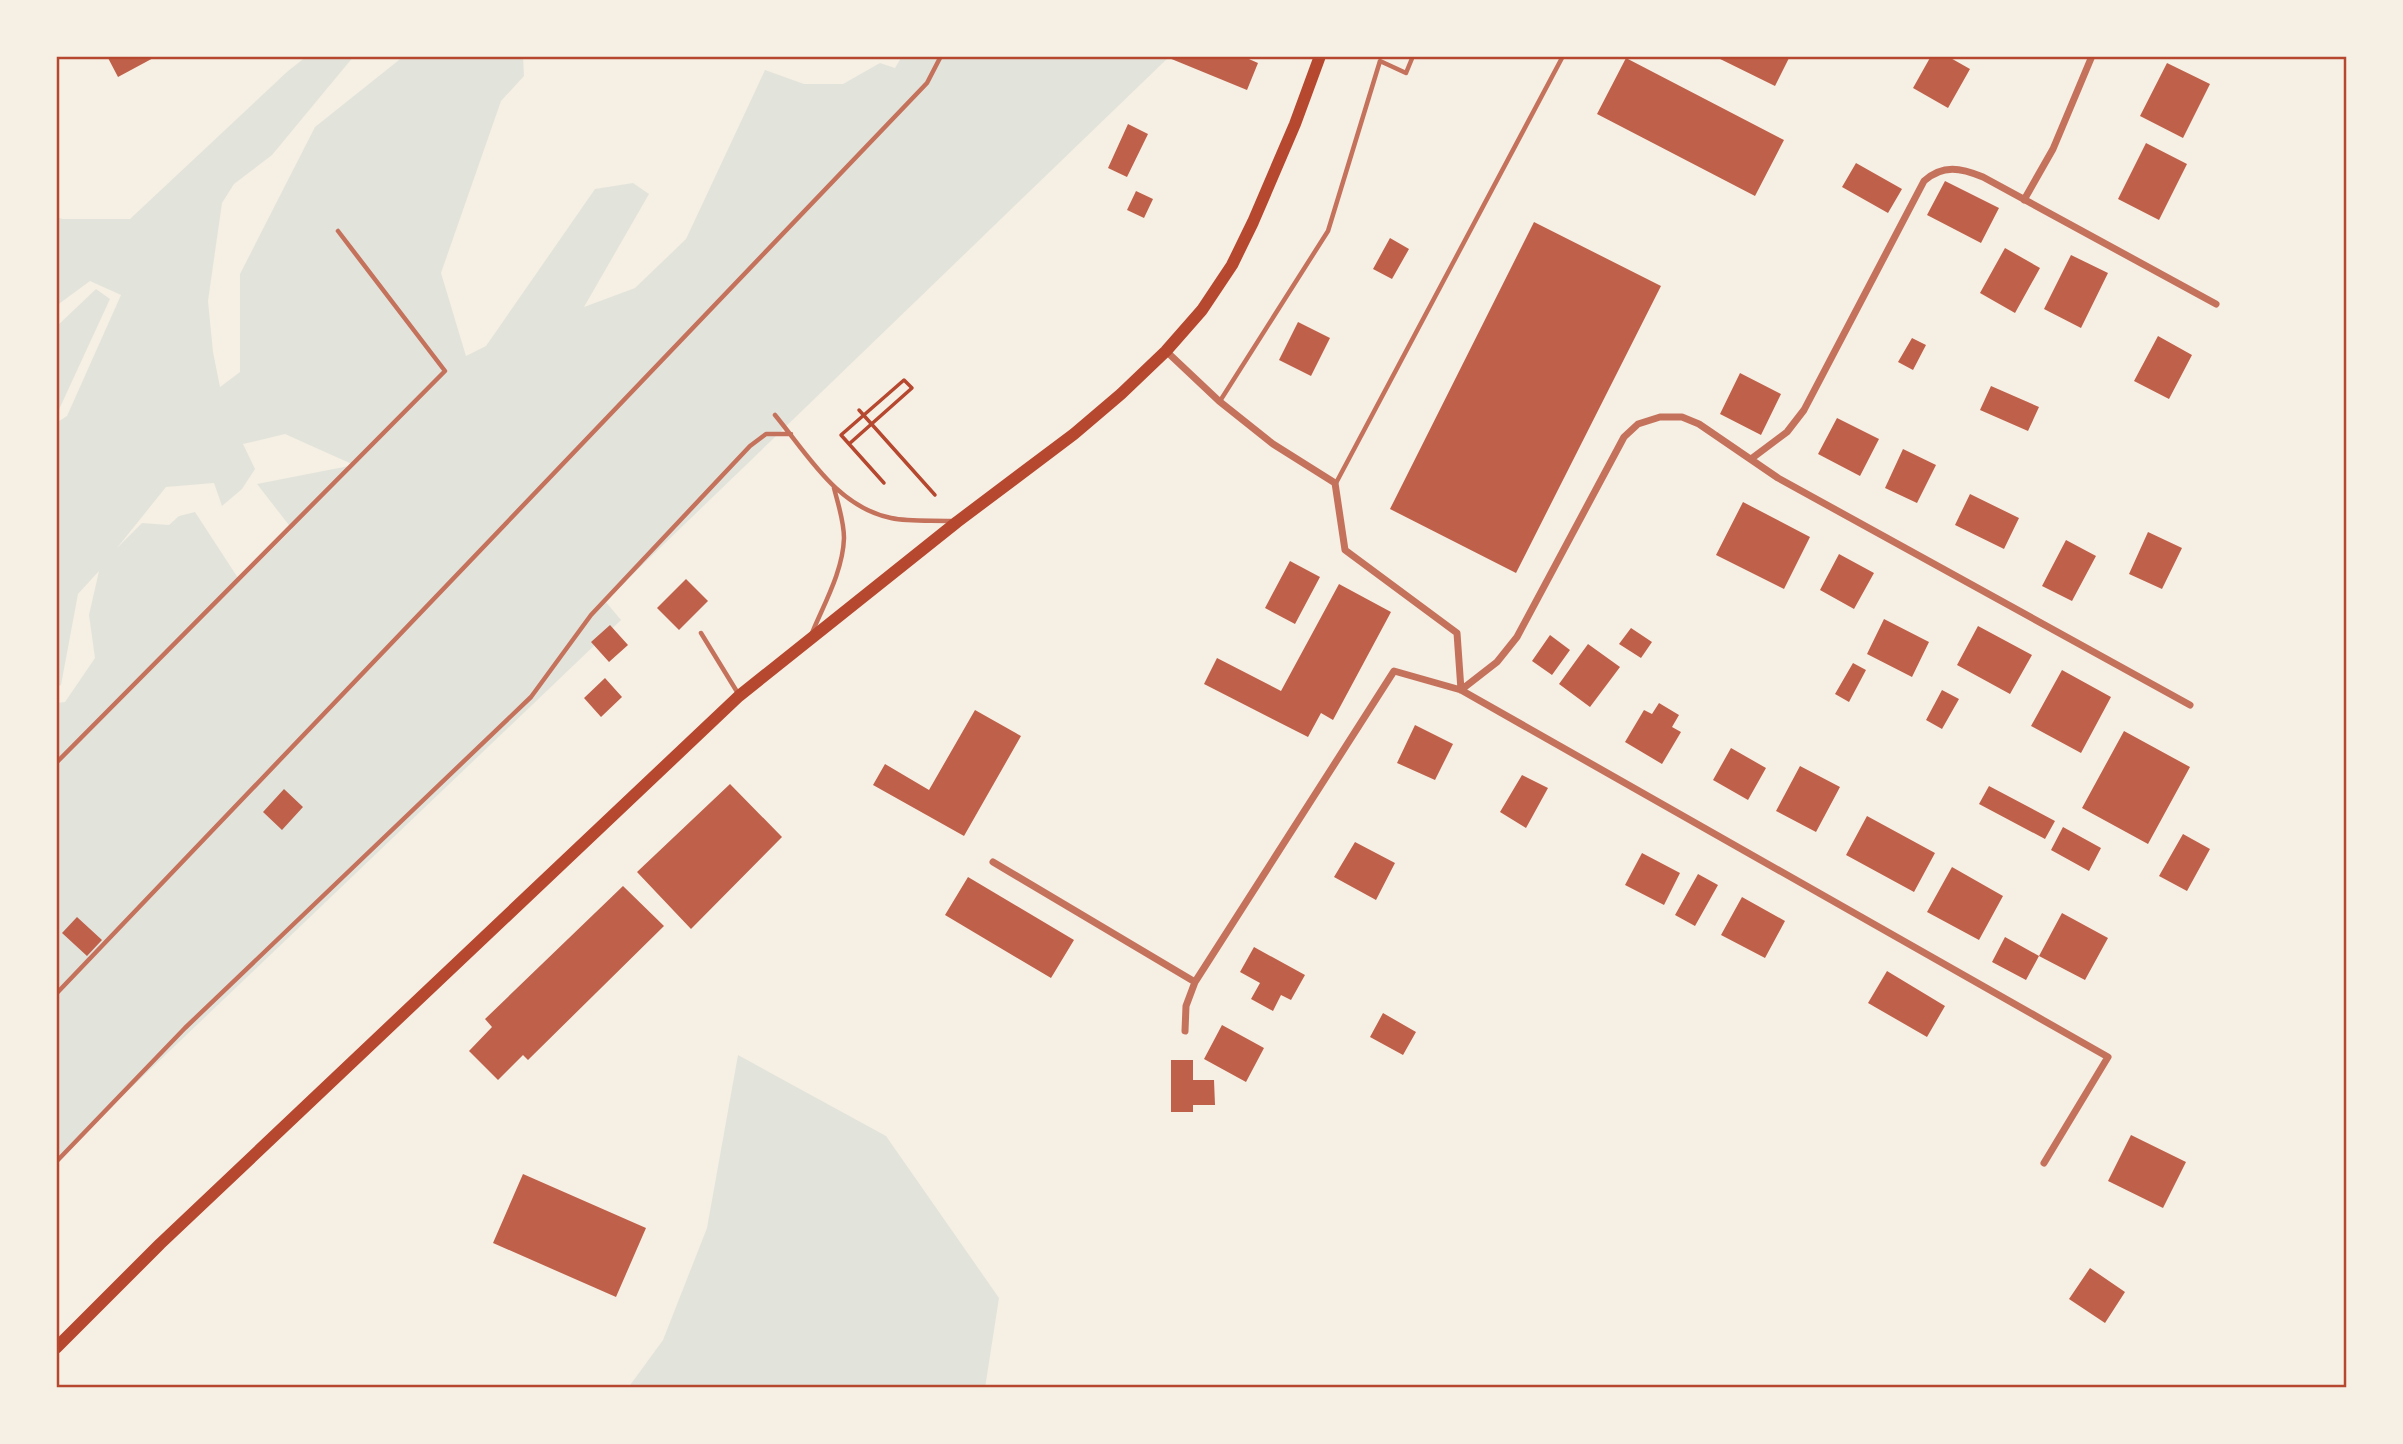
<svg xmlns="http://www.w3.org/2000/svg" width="2403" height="1444" font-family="Georgia,serif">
  <rect width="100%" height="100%" fill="#f6efe4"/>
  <!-- green -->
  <path fill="#e2e4dc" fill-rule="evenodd" d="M 307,56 L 354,56 L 272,155 L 234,184 L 222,203 L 208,301 L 213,352 L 220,387 L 240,372 L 240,274 L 315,127 L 404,56 L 523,56 L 524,76 L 501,101 L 441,273 L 466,356 L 486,346 L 595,189 L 633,183 L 649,194 L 584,307 L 635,288 L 686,239 L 765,70 L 804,84 L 843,84 L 880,63 L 895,68 L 902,56 L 1170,56 L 605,601 L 621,620 L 68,1148 L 56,1163 L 56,703 L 65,702 L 95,658 L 89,615 L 99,571 L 78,594 L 61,685 L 56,687 L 56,423 L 67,416 L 121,295 L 90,281 L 56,306 L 56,217 L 63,219 L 130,219 L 288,71 ZM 285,434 L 354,465 L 257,484 L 292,529 L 240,581 L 195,512 L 179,516 L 169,525 L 142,523 L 117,548 L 166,487 L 214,483 L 222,506 L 242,489 L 255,469 L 243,444 Z
    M 96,289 L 110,299 L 56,416 L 56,327 Z
    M 738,1055 L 886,1136 L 999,1298 L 985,1388 L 628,1388 L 663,1340 L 707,1228 Z"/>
  <!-- building -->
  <path fill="#bf614a" d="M 107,56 L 157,56 L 118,77 Z
    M 1170,56 L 1242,56 L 1258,63 L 1247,90 L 1169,58 Z
    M 1714,56 L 1790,56 L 1775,86 Z
    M 1931,56 L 1947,56 L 1970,69 L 1948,108 L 1913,88 Z
    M 1626,58 L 1784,140 L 1755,196 L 1597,114 Z
    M 2167,63 L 2210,84 L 2183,138 L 2140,116 Z
    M 1128,124 L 1148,134 L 1127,177 L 1108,168 Z
    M 2146,143 L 2187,164 L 2159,220 L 2118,199 Z
    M 1856,163 L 1902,189 L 1888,213 L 1842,187 Z
    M 1945,181 L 1999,208 L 1981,243 L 1927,215 Z
    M 1136,191 L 1153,199 L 1144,218 L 1127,210 Z
    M 1534,222 L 1661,286 L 1516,573 L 1390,509 Z
    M 1390,238 L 1409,249 L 1392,279 L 1373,269 Z
    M 2005,248 L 2040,268 L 2015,313 L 1980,293 Z
    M 2071,255 L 2108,273 L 2081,328 L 2044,309 Z
    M 1298,322 L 1330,338 L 1311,376 L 1279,360 Z
    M 2158,336 L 2192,355 L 2169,399 L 2134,381 Z
    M 1912,338 L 1926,345 L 1913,370 L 1898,362 Z
    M 1740,373 L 1781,394 L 1761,435 L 1720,414 Z
    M 1991,386 L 2039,407 L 2028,431 L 1980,410 Z
    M 1837,418 L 1879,439 L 1860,476 L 1818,454 Z
    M 1903,449 L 1936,465 L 1917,503 L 1885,488 Z
    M 1970,494 L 2019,518 L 2004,549 L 1955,525 Z
    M 1743,502 L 1810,537 L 1784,589 L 1716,555 Z
    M 2148,532 L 2182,548 L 2162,589 L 2129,574 Z
    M 2066,540 L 2096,556 L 2072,601 L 2042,586 Z
    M 1839,554 L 1874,573 L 1854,609 L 1820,590 Z
    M 1290,561 L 1320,577 L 1295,624 L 1265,608 Z
    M 686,579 L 708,601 L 679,630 L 657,608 Z
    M 1339,584 L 1391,612 L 1333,720 L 1321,713 L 1308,737 L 1204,684 L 1217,658 L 1281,691 Z
    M 1884,619 L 1929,642 L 1912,677 L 1867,654 Z
    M 610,625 L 628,645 L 609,662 L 591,642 Z
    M 1978,626 L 2032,655 L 2010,694 L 1957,665 Z
    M 1631,628 L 1652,642 L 1641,658 L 1619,644 Z
    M 1550,635 L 1570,650 L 1552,675 L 1532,661 Z
    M 1588,644 L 1620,667 L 1590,707 L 1559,684 Z
    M 1853,663 L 1866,670 L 1849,702 L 1835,694 Z
    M 2062,670 L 2111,697 L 2081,753 L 2031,726 Z
    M 605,678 L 622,697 L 601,717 L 584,698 Z
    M 1942,690 L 1959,699 L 1942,729 L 1926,720 Z
    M 1659,703 L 1679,715 L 1672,727 L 1681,732 L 1662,764 L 1625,742 L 1644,710 L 1652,714 Z
    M 975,710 L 1021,736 L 964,836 L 873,785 L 885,764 L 929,790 Z
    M 1415,725 L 1453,744 L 1435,780 L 1397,763 Z
    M 2124,731 L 2190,767 L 2148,844 L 2082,808 Z
    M 1731,748 L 1766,768 L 1748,800 L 1713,780 Z
    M 1800,766 L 1840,787 L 1816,832 L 1776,811 Z
    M 1522,775 L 1548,788 L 1526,828 L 1500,812 Z
    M 730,784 L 782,837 L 691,929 L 637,872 Z
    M 1989,786 L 2055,821 L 2045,839 L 1979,804 Z
    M 284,789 L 303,807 L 282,830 L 263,812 Z
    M 1867,816 L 1935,853 L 1914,892 L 1846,855 Z
    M 2063,827 L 2101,848 L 2089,871 L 2051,850 Z
    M 2183,834 L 2210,849 L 2187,891 L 2159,876 Z
    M 1355,842 L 1395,863 L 1376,900 L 1334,877 Z
    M 1642,853 L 1680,873 L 1664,905 L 1625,885 Z
    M 1952,867 L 2003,896 L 1979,940 L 1927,912 Z
    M 1698,874 L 1718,885 L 1695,926 L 1675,915 Z
    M 968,877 L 1074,940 L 1051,978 L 945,915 Z
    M 623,886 L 664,926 L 528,1060 L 523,1055 L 498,1080 L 469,1051 L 492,1027 L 485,1019 Z
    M 1742,897 L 1785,921 L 1765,958 L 1721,935 Z
    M 2062,913 L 2108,938 L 2085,980 L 2039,956 L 2026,980 L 1992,962 L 2005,937 L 2039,956 Z
    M 77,917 L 102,940 L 87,956 L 62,933 Z
    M 1254,947 L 1305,975 L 1291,1000 L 1281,995 L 1273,1011 L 1251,999 L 1260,983 L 1240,972 Z
    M 1887,971 L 1945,1006 L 1927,1037 L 1868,1003 Z
    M 1383,1013 L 1416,1032 L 1403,1055 L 1370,1037 Z
    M 1222,1025 L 1264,1048 L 1246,1082 L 1204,1059 Z
    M 1171,1060 L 1193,1060 L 1193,1080 L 1214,1080 L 1215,1105 L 1193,1105 L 1193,1112 L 1171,1112 Z
    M 2131,1135 L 2186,1162 L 2163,1208 L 2108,1181 Z
    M 523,1174 L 646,1228 L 616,1297 L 493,1243 Z
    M 2090,1268 L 2125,1292 L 2105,1323 L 2069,1299 Z"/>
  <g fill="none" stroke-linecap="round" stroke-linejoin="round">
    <!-- path -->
    <path stroke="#b5482f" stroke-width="3.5" d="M 859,410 L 935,495
      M 849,444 L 912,388 L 904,380 L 841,435 L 884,483"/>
    <!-- service -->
    <path stroke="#c5725c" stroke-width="4.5" d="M 1220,401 L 1328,231 L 1380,61 L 1406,73 L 1413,56
      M 775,415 C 808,455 837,507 891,518 C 910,522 932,520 951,521
      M 1336,483 L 1563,56
      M 701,633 L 739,695
      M 812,633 C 824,604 843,571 844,538 C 844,521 838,504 834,488
      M 56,763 L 445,371 L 338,231
      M 56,994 L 927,83 L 941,56
      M 56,1162 L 185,1028 L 531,697 L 591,615 L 750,446 L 766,434 L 791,434"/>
    <!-- minor -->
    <path stroke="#c5725c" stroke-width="7" d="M 2024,200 L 2053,149 L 2092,56
      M 1166,351 L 1219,401 L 1273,444 L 1335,483 L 1345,550 L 1457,633 L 1461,690
      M 1751,459 L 1787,432 L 1804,410 L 1924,181 C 1943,164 1961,168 1983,177 L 2216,304
      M 1461,690 L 1497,662 L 1517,637 L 1624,437 L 1638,424 L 1660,417 L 1682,417 L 1699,424 L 1778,478 L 2190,705
      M 993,862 L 1195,982
      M 1185,1031 L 1186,1006 L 1195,982 L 1394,671 L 1461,690 L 2108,1057 L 2044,1163"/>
    <!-- primary -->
    <path stroke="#b5482f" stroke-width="12" d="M 56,1348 L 160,1244 L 739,696 L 957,522 L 1074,434 L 1121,394 L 1166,351 L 1202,310 L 1232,265 L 1253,222 L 1295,124 L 1320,56"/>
  </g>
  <!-- border -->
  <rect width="2403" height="1444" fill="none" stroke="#f6efe4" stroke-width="116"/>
  <rect x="58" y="58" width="2287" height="1328" fill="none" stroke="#b5482f" stroke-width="2.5"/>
</svg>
